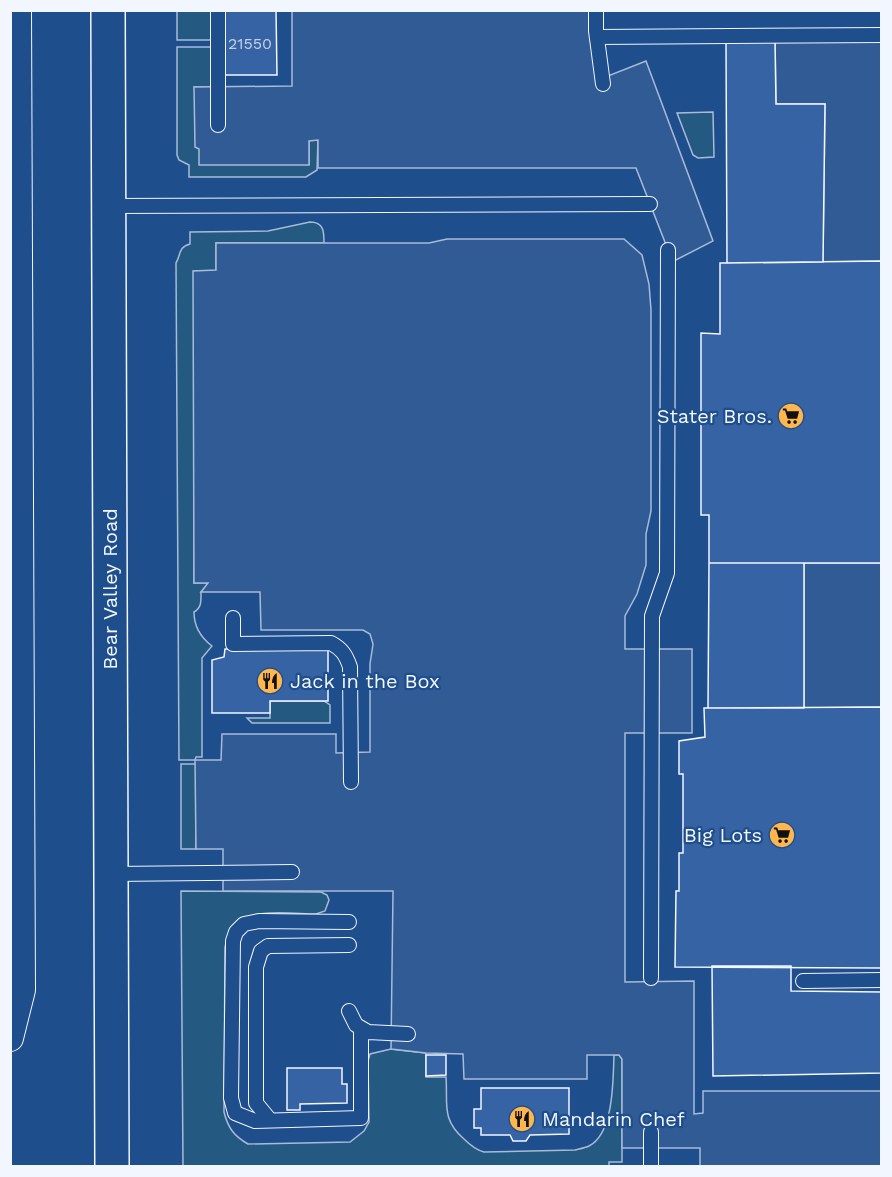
<svg xmlns="http://www.w3.org/2000/svg" width="892" height="1177" font-family="'Work Sans',sans-serif">
  <rect width="100%" height="100%" fill="#1f4e8c"/>
  <!-- green -->
  <path fill="#245a82" stroke="#a8bbd7" stroke-width="1.5" d="M 177,11 L 214,11 L 215,40 L 177,40 Z
    M 177,47 L 215,47 L 215,87 L 195,87 L 309,164 L 309,140 L 318,140 L 317,170 L 306,177 L 189,177 L 189,165 L 179,160 L 177,155 Z
    M 713,112 L 714,157 L 698,158 L 693,155 L 677,113 Z
    M 310,222 C 324,222 324,232 324,243 L 216,243 L 216,271 L 194,271 L 194,583 L 209,583 L 201,592 C 201,600 202,608 194,612 C 194,627 200,637 212,646 L 202,658 L 202,757 L 196,757 L 195,760 L 179,760 L 176,263 C 181,255 178,247 190,244 L 190,232 L 268,231 Z
    M 270,701 L 324,701 L 330,705 L 330,723 L 252,723 L 247,718 L 270,718 Z
    M 181,764 L 196,764 L 196,849 L 181,849 Z
    M 181,891 L 321,892 L 327,895 L 329,900 L 325,911 L 316,914 C 293,914 250,907 233,926 C 228,932 226,940 225,948 L 224,1112 C 228,1128 234,1136 248,1144 L 350,1142 L 364,1131 L 369,1122 L 368,1061 L 370,1054 L 391,1049 L 426,1053 L 426,1077 L 446,1077 C 448,1104 441,1119 464,1139 C 470,1145 476,1150 484,1152 L 575,1150 C 579,1149 585,1148 589,1146 C 614,1133 613,1080 614,1055 L 619,1055 L 622,1059 L 622,1162 L 609,1162 L 609,1166 L 183,1166 Z"/>
  <!-- parking -->
  <path fill="#305b95" stroke="#a8bbd7" stroke-width="1.5" d="M 292,11 L 596,11 L 603,78 L 646,61 L 713,241 L 668,264 L 668,250 L 636,168 L 318,168 L 318,140 L 309,141 L 309,165 L 199,165 L 199,149 L 195,147 L 194,87 L 292,86 Z
    M 881,35 L 881,261 L 823,262 L 825,104 L 776,104 L 775,36 Z
    M 447,239 L 624,239 L 642,255 L 649,284 L 651,310 L 651,511 L 646,534 L 646,565 L 637,594 L 625,616 L 625,649 L 692,649 L 692,733 L 625,733 L 625,982 L 694,981 L 694,1114 L 703,1113 L 703,1091 L 881,1091 L 881,1166 L 700,1166 L 700,1148 L 622,1148 L 622,1059 L 619,1055 L 587,1055 L 587,1079 L 464,1079 L 463,1054 L 426,1053 L 391,1049 L 393,891 L 223,891 L 223,849 L 196,849 L 195,760 L 221,760 L 222,734 L 336,734 L 336,753 L 370,752 L 370,664 L 373,644 L 370,634 L 363,630 L 261,630 L 260,592 L 201,592 L 208,583 L 194,583 L 193,271 L 216,270 L 216,243 L 429,243 Z
    M 804,563 L 881,563 L 881,707 L 804,708 Z"/>
  <!-- building -->
  <path fill="#3563a3" stroke="#f2f6ff" stroke-width="1.5" d="M 222,10 L 276,10 L 277,75 L 223,75 Z
    M 726,41 L 775,41 L 776,104 L 825,104 L 823,262 L 727,263 Z
    M 882,261 L 882,563 L 709,563 L 709,515 L 701,515 L 701,333 L 720,334 L 720,263 Z
    M 709,563 L 804,563 L 804,708 L 708,708 Z
    M 225,649 L 328,649 L 328,701 L 270,701 L 270,713 L 212,713 L 212,660 L 224,657 Z
    M 882,707 L 882,968 L 675,967 L 676,891 L 679,891 L 679,853 L 683,853 L 683,774 L 679,774 L 679,741 L 705,737 L 704,708 Z
    M 712,966 L 791,966 L 791,991 L 882,992 L 882,1073 L 713,1076 Z
    M 426,1055 L 446,1055 L 446,1075 L 426,1076 Z
    M 287,1068 L 342,1068 L 342,1084 L 347,1084 L 347,1103 L 300,1104 L 300,1110 L 287,1110 Z
    M 481,1088 L 569,1088 L 569,1134 L 530,1135 L 526,1141 L 513,1141 L 510,1135 L 481,1135 L 481,1128 L 474,1128 L 474,1109 L 481,1109 Z"/>
  <g fill="none" stroke-linecap="round" stroke-linejoin="round">
    <!-- service casing -->
    <g stroke="#f2f6ff" stroke-width="16">
      <path id="service" d="M 218,10 L 218,125
        M 596,10 L 596,31 L 603,84
        M 597,37 L 882,35
        M 109,206 L 650,204
        M 233,618 L 233,644 L 331,643 C 342,649 346,655 350,667 L 351,782
        M 111,874 L 292,872
        M 349,922 L 259,921 L 244,924 L 236,932 L 233,941 L 231,1098 L 235,1113 L 255,1121 L 361,1118 L 361,1028
        M 651,978 L 652,616 L 667,573 L 668,250
        M 803,981 L 882,980
        M 349,1011 L 356,1025 L 368,1032 L 408,1034
        M 270,1120 L 256,1103 L 256,967 L 261,951 L 268,946 L 349,945
        M 651,1132 L 651,1166"/>
    </g>
    <!-- minor casing -->
    <g stroke="#f2f6ff" stroke-width="28">
      <path id="minor" d="M 10,1038 L 22,990 L 18,10"/>
    </g>
    <!-- primary casing -->
    <g stroke="#f2f6ff" stroke-width="36">
      <path id="primary" d="M 108,10 L 112,1166"/>
    </g>
    <!-- service -->
    <use href="#service" stroke="#1f4e8c" stroke-width="14"/>
    <!-- minor -->
    <use href="#minor" stroke="#1f4e8c" stroke-width="26"/>
    <!-- primary -->
    <use href="#primary" stroke="#1f4e8c" stroke-width="33"/>
  </g>
  <!-- icons -->
  <defs>
    <g id="supermarket-disc" transform="scale(1.35)"><circle r="9.5" fill="#ffb74d" stroke="#1f4e8c"/><path d="M-6-5.5h2.5l.6 2H6L4.5 2H-2.5L-4.4-4H-6ZM-1.5 3.2a1.3 1.3 0 1 0 .1 0ZM3 3.2a1.3 1.3 0 1 0 .1 0Z" fill="#111"/></g>
    <g id="restaurant-disc" transform="scale(1.35)"><circle r="9.5" fill="#ffb74d" stroke="#1f4e8c"/><path d="M-5-6h1v4h1v-4h1v4h1v-4h1v5L-1.5 .5V6h-2V.5L-5-1ZM5-6V6H3V1.5H1.5Q1.5-4 5-6Z" fill="#111"/></g>
  </defs>
  <g fill-rule="evenodd">
    <use href="#supermarket-disc" x="791" y="416"/>
    <use href="#restaurant-disc" x="270" y="681"/>
    <use href="#supermarket-disc" x="782" y="835"/>
    <use href="#restaurant-disc" x="522" y="1119"/>
  </g>
  <g text-anchor="middle" dominant-baseline="central" stroke-width="4.5" stroke-linejoin="round" paint-order="stroke">
    <!-- number labels -->
    <g font-size="16" fill="#c3d1e8">
      <text x="250" y="43">21550</text>
    </g>
    <!-- poi labels -->
    <g font-size="20" fill="#f2f6ff" stroke="#1f4e8c" text-anchor="end">
      <text x="772" y="416">Stater Bros.</text>
      <text x="290" y="681" text-anchor="start">Jack in the Box</text>
      <text x="762" y="835">Big Lots</text>
      <text x="542" y="1119" text-anchor="start">Mandarin Chef</text>
    </g>
    <!-- street labels -->
    <g font-size="20" fill="#f2f6ff" stroke="#1f4e8c">
      <text transform="translate(110 589) rotate(-90)">Bear Valley Road</text>
    </g>
  </g>
  <!-- border -->
  <rect width="892" height="1177" fill="none" stroke="#f2f6ff" stroke-width="24"/>
</svg>
